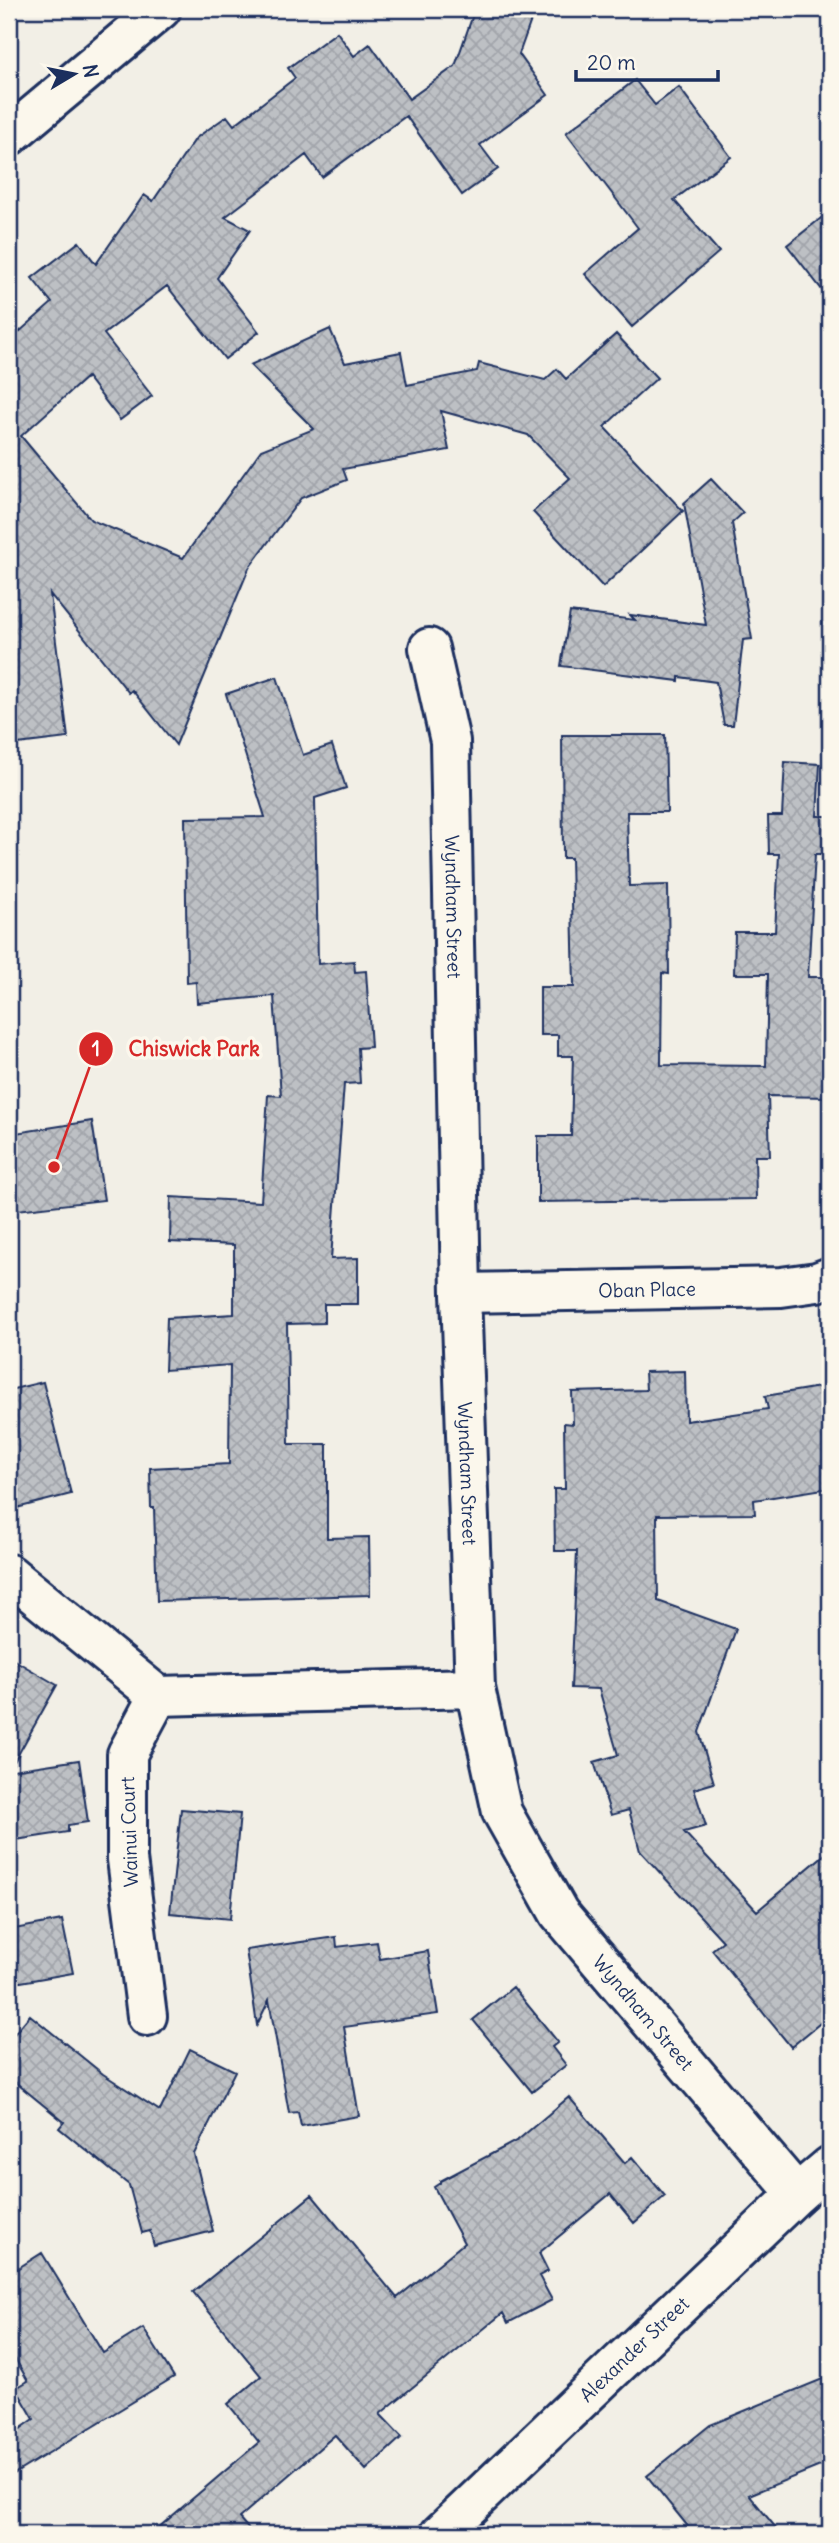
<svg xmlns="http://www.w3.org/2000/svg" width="839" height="2543" font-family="Delius,sans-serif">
  <defs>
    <pattern id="building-cross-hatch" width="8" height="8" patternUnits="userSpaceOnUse" patternTransform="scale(1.75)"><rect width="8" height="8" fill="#bdc0c4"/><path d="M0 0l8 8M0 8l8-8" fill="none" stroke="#a2a5ab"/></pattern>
  </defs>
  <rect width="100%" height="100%" fill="#f2efe6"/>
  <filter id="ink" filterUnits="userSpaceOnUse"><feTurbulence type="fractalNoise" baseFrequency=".0143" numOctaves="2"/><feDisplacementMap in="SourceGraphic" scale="14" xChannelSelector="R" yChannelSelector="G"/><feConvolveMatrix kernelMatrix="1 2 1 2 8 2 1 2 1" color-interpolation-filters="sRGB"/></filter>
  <g filter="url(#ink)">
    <!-- building -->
    <path fill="url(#building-cross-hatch)" stroke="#1b2f5e" stroke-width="2" d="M 475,9 L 535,9 L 519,54 L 548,95 L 480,145 L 498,169 L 462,195 L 406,116 L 322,177 L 306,155 L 225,217 L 250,230 L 217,278 L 259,332 L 225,359 L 167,286 L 104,334 L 152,396 L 120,420 L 87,377 L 21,436 L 91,520 L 183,558 L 261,450 L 314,429 L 250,365 L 330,329 L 345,363 L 401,352 L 407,385 L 477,371 L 479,363 L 545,380 L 557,369 L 566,379 L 616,334 L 657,378 L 604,427 L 683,511 L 603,587 L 533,512 L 570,478 L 528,435 L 441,411 L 449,450 L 343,469 L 347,480 L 301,498 L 249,568 L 176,745 L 132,690 L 129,693 L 50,594 L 68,738 L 9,745 L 9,341 L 52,303 L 32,278 L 79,242 L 96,264 L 144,195 L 153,201 L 196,138 L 227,116 L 234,125 L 295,78 L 288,68 L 337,32 L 354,56 L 370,44 L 409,99 L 455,66 Z
      M 635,80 L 655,105 L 679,87 L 731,157 L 674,200 L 719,252 L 632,327 L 585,274 L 638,228 L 566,133 Z
      M 830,211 L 830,300 L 787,245 Z
      M 711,479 L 743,513 L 732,523 L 752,639 L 743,640 L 733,725 L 724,725 L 716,682 L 679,677 L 679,681 L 561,666 L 570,612 L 635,620 L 630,615 L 706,625 L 684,503 Z
      M 277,677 L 303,755 L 332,745 L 346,788 L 315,798 L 318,964 L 354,961 L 355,972 L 366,971 L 371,1047 L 358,1048 L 360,1083 L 344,1084 L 331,1259 L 358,1258 L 358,1304 L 324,1304 L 324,1323 L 287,1324 L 289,1444 L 327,1444 L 327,1538 L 369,1537 L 370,1595 L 157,1601 L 154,1508 L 151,1508 L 150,1468 L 229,1464 L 230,1365 L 165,1370 L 167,1318 L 234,1314 L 234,1245 L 170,1242 L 171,1197 L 261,1202 L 268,1095 L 281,1096 L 274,996 L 197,1003 L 196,982 L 187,983 L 185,818 L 265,817 L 226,694 Z
      M 562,735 L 665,735 L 667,812 L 627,812 L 629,886 L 668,885 L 669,974 L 662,973 L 661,1065 L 766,1066 L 768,974 L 734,974 L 735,932 L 775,932 L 779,854 L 769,854 L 768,816 L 782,816 L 785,762 L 820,764 L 817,816 L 830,816 L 830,854 L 815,854 L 808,977 L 830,977 L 830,1097 L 768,1096 L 770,1156 L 755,1156 L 756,1199 L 538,1202 L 538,1136 L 571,1136 L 573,1056 L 558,1056 L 558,1035 L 540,1035 L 540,987 L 574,987 L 571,858 L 563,858 Z
      M 92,1121 L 104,1200 L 9,1211 L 9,1134 Z
      M 685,1371 L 686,1421 L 768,1409 L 765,1396 L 820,1387 L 830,1448 L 830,1488 L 754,1500 L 755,1514 L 657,1515 L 658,1601 L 736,1629 L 699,1732 L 714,1783 L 694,1789 L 706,1826 L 684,1832 L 757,1911 L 830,1850 L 830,2015 L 791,2047 L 712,1950 L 723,1941 L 640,1851 L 629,1810 L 611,1815 L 594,1762 L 618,1755 L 599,1689 L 571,1688 L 577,1551 L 555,1551 L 554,1489 L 565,1489 L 564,1423 L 573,1424 L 572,1392 L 646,1390 L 645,1372 Z
      M 43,1382 L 71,1494 L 9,1510 L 9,1390 Z
      M 9,1657 L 57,1685 L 9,1771 Z
      M 79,1760 L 88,1822 L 68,1825 L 68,1832 L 9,1841 L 9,1778 L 12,1777 L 12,1770 Z
      M 181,1809 L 240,1814 L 230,1919 L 170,1913 Z
      M 62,1920 L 73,1973 L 9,1984 L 9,1930 Z
      M 336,1937 L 337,1947 L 377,1942 L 380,1959 L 428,1951 L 438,2014 L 344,2027 L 359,2116 L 301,2126 L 298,2112 L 289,2113 L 269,2000 L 257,2025 L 246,1950 Z
      M 513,1987 L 558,2042 L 552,2047 L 566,2065 L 532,2092 L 473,2020 Z
      M 30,2015 L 103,2074 L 160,2111 L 190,2049 L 235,2071 L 194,2154 L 213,2231 L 154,2246 L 150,2231 L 142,2233 L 129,2185 L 59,2128 L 64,2122 L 9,2077 L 9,2040 Z
      M 569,2097 L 625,2163 L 632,2157 L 665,2196 L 634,2223 L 610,2194 L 539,2253 L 548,2271 L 539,2276 L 552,2300 L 508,2323 L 503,2313 L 380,2414 L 402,2437 L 366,2470 L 335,2435 L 239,2518 L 253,2534 L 151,2534 L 259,2442 L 228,2404 L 261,2376 L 193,2292 L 312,2195 L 397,2298 L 464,2243 L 434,2187 L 440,2183 L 440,2181 L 518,2140 Z
      M 42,2253 L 103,2353 L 143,2328 L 174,2377 L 9,2477 L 9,2437 L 34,2419 L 16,2388 L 28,2381 L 9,2348 L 9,2274 Z
      M 830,2376 L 830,2462 L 749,2495 L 781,2534 L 694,2534 L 647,2476 L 710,2425 Z"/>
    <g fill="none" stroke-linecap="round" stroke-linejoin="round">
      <!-- minor casing -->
      <g stroke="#1b2f5e" stroke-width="44">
        <g id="minor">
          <path id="s1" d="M 429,648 L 450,741 L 461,1293 L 475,1688 L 502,1812 L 559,1913 L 797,2194"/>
          <path id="s2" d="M 461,1293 L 781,1287 L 817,1282 L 830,1277"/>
          <path d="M 9,1574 L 158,1696 L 475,1688"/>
          <path d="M 147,2016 L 127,1859 L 127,1754 L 158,1696"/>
          <path id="s3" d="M 440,2534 L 797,2194 L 830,2166"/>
        </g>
      </g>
      <!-- secondary casing -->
      <g stroke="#1b2f5e" stroke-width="44">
        <path id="secondary" d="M 9,136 L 161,9"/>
      </g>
      <!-- minor -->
      <use href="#minor" stroke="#fbf7ec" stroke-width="38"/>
      <!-- secondary -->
      <use href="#secondary" stroke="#fbf7ec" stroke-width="38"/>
    </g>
  </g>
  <g text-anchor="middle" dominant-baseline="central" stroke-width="7" stroke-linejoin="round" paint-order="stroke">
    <!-- street labels -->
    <g font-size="19" fill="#1b2f5e" stroke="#fbf7ec">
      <text stroke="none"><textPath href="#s1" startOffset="261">Wyndham Street</textPath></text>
      <text stroke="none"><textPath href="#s2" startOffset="186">Oban Place</textPath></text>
      <text stroke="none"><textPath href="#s1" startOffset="828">Wyndham Street</textPath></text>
      <text transform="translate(129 1832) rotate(-92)">Wainui Court</text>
      <text stroke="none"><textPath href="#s1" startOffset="1416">Wyndham Street</textPath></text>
      <text stroke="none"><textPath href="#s3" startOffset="268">Alexander Street</textPath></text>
    </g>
  </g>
  <!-- callouts -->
  <path fill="none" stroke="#d62828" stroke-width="2.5" d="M54 1167L96 1049"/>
  <g fill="#d62828" stroke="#fbf7ec" stroke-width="2.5">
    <circle cx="54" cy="1167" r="7"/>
    <circle cx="96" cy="1049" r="18"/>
  </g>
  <g font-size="21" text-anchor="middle" font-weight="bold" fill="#fff">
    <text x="96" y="1056">1</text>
  </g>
  <g font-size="21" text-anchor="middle" font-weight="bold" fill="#d62828" stroke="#fbf7ec" stroke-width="7" stroke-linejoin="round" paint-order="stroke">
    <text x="194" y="1056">Chiswick Park</text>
  </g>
  <!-- margin -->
  <rect width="839" height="2543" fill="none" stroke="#fbf7ec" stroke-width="35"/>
  <rect x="18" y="18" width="804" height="2508" fill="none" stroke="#1b2f5e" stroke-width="2.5" filter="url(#ink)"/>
  <!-- north arrow -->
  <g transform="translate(74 74) rotate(80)" stroke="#fbf7ec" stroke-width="5" paint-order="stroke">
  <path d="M0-5L12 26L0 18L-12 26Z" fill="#1b2f5e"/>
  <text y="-10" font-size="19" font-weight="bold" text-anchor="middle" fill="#1b2f5e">N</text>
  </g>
  <!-- scale -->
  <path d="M576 70v10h142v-10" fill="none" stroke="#1b2f5e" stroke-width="3.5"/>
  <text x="587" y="70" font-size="21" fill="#1b2f5e" stroke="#fbf7ec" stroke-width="5" paint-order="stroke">20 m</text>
</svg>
